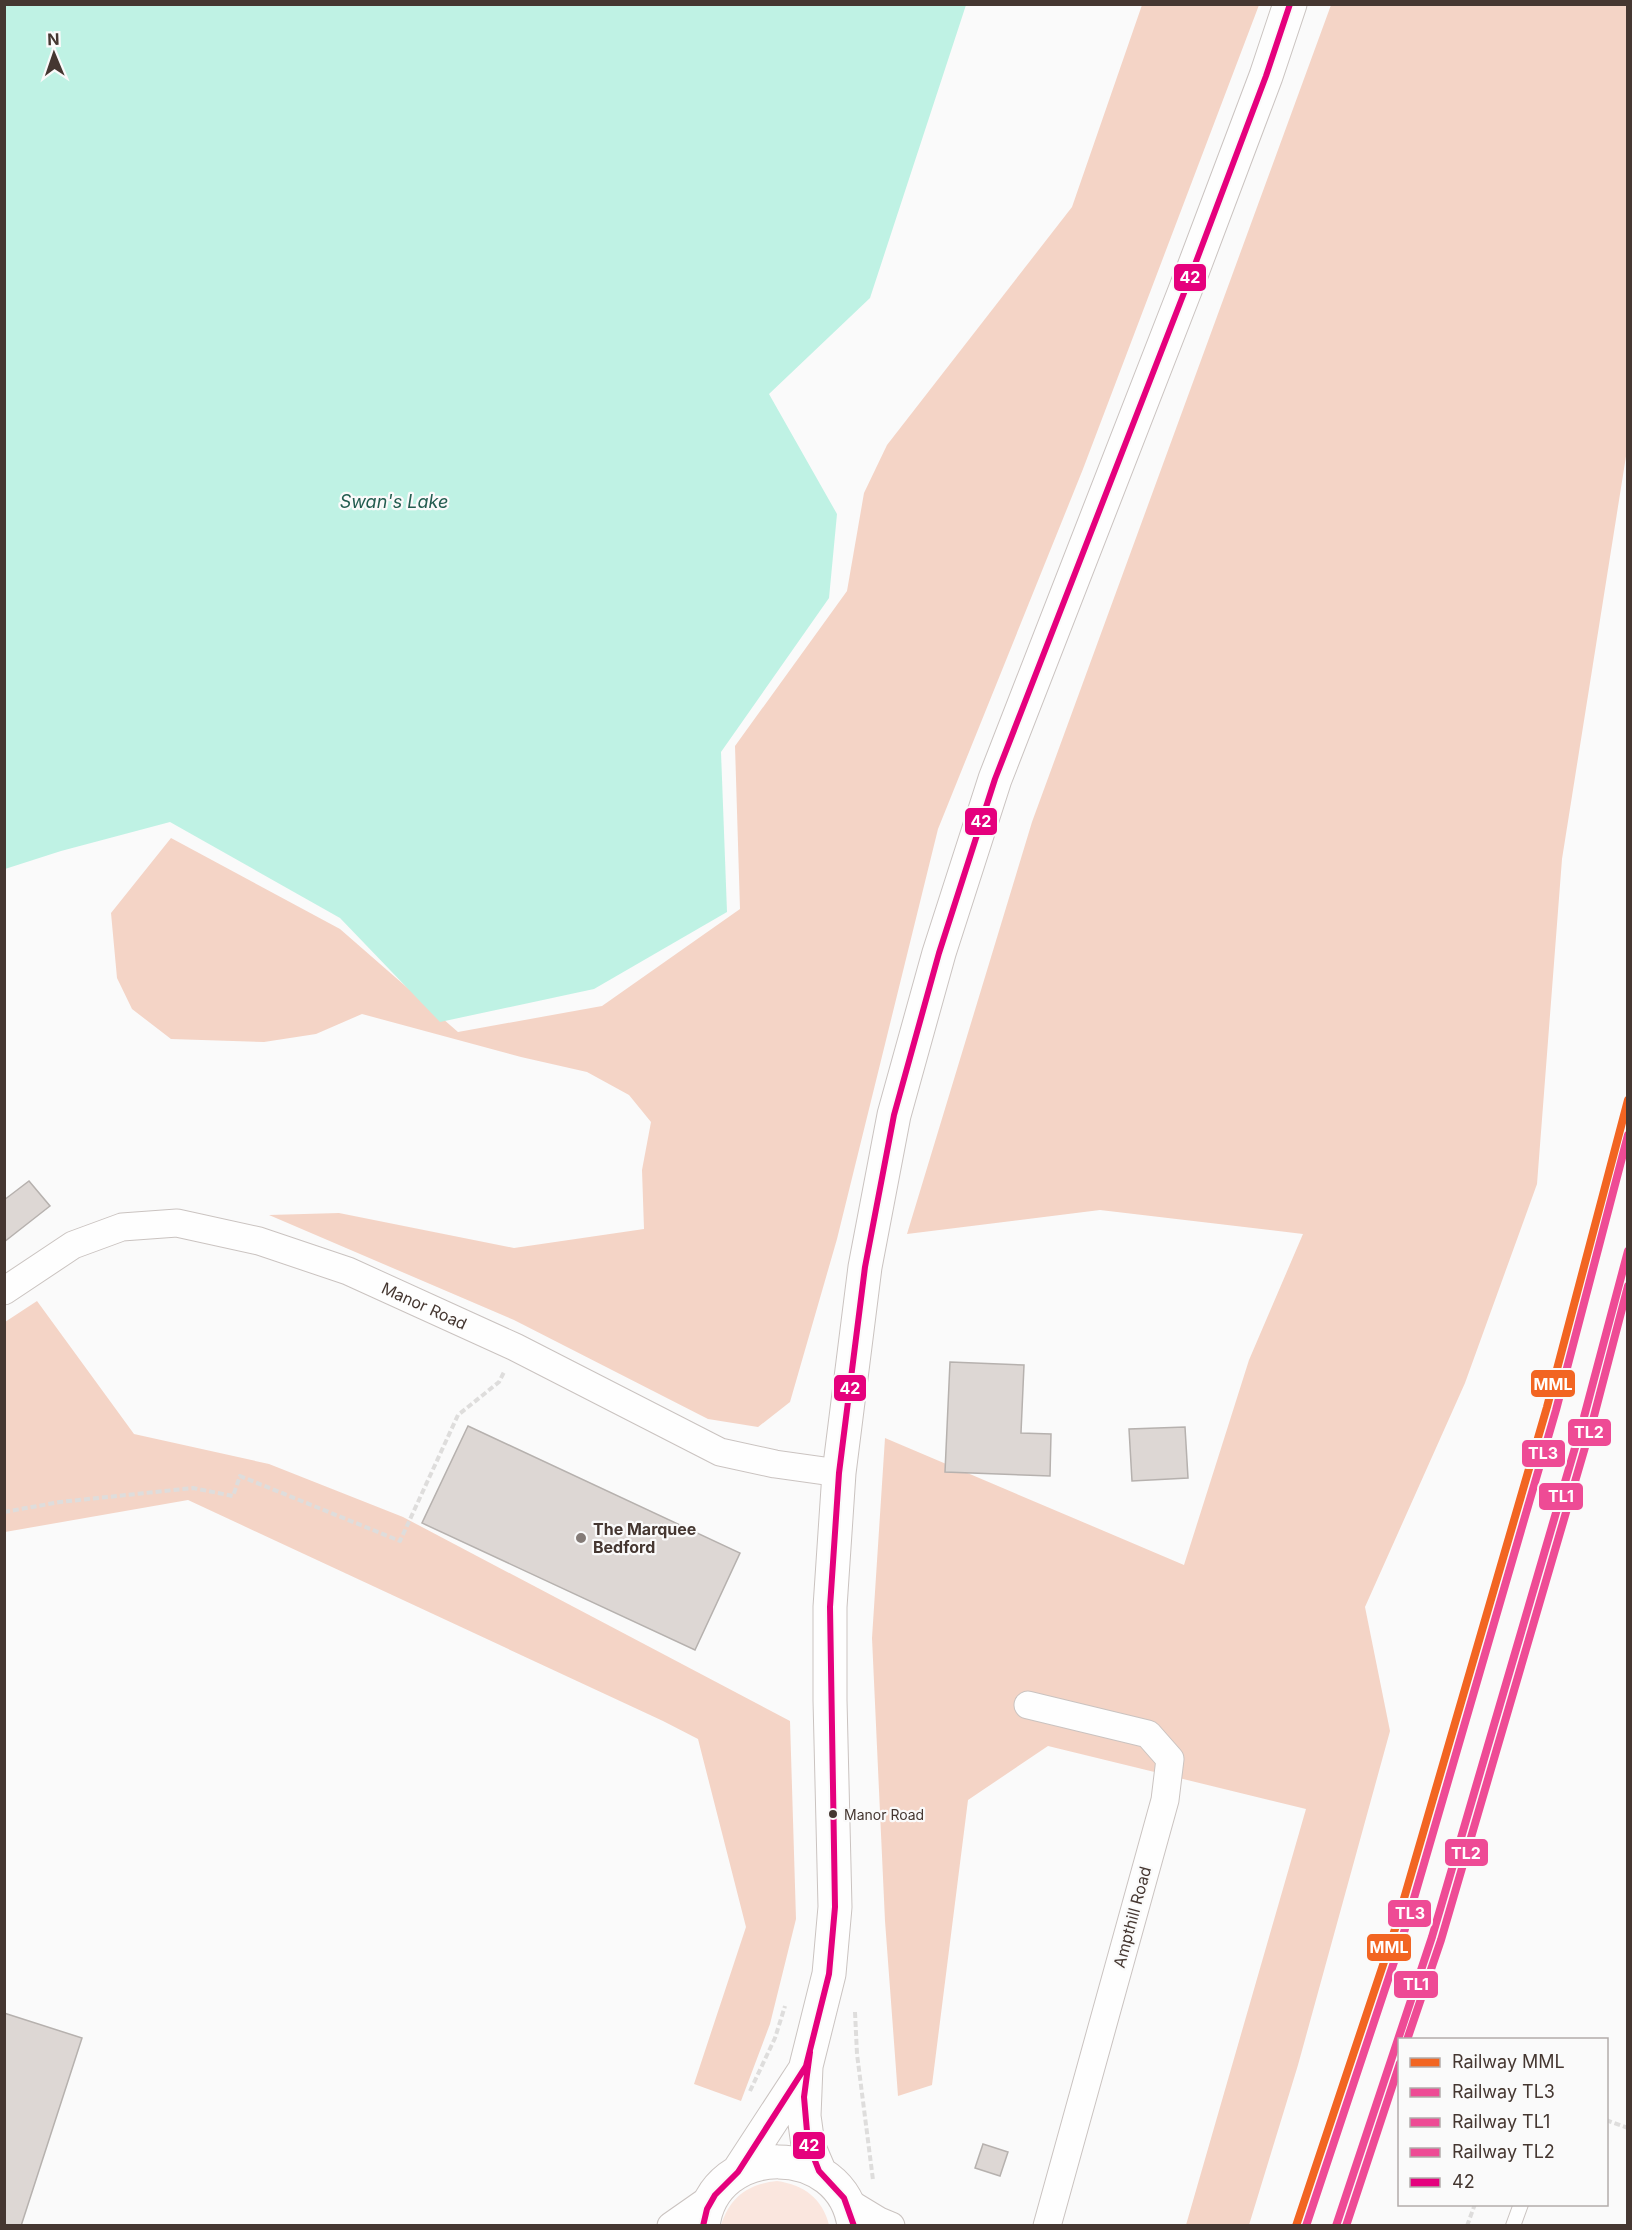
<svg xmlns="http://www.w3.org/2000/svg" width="1632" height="2230" font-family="Inter,sans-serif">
  <rect width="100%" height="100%" fill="#fafafa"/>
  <!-- green -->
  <path fill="#fae6de" d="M 777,2181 C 804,2185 822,2198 829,2225 L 721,2225 C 730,2197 748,2184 777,2181 Z"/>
  <!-- forest -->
  <path fill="#f4d4c6" d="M 1142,5 L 1259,5 L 1083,469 L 938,829 L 837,1239 L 790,1402 L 758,1427 L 708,1419 L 514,1320 L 269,1215 L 339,1213 L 514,1248 L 644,1229 L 642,1170 L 651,1122 L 629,1095 L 587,1072 L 521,1057 L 362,1014 L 316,1034 L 264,1042 L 171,1039 L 132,1009 L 117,978 L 111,913 L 171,838 L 340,929 L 458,1032 L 602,1006 L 740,909 L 735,746 L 847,591 L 864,493 L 887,445 L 1072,207 Z
    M 1331,5 L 1627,5 L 1627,450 L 1562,859 L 1537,1184 L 1465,1383 L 1365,1607 L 1390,1731 L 1298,2065 L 1249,2225 L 1186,2225 L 1306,1809 L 1048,1746 L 968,1800 L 932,2085 L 898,2096 L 885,1921 L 872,1638 L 885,1438 L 1184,1565 L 1249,1360 L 1303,1234 L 1100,1210 L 907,1234 L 1032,822 Z
    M 37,1301 L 134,1434 L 269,1464 L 403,1517 L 790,1721 L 796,1919 L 770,2024 L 741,2101 L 694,2084 L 746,1927 L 698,1739 L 663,1721 L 188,1500 L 5,1532 L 5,1322 Z"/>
  <!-- water -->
  <path fill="#bff2e4" d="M 5,4 L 966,5 L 870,298 L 769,394 L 837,514 L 829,598 L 721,752 L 727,912 L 594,989 L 440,1022 L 340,918 L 170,822 L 61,851 L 5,869 Z"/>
  <!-- building -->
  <path fill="#ddd7d4" stroke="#b6b1ae" stroke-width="1.5" d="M 29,1181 L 50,1206 L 4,1242 L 4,1200 Z
    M 950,1362 L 1024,1365 L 1021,1433 L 1051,1434 L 1050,1476 L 945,1472 Z
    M 468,1426 L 740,1553 L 695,1650 L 422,1523 Z
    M 1185,1427 L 1188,1478 L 1132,1481 L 1129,1429 Z
    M 4,2013 L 82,2038 L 21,2226 L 4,2226 Z
    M 983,2144 L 1008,2152 L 1000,2176 L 975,2168 Z"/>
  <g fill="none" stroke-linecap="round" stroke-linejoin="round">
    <!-- lane casing -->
    <g stroke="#cac3c0" stroke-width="16">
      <path id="lane" d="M 1513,2226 L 1521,2204"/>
    </g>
    <!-- street casing -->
    <g stroke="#cac3c0" stroke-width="29">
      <g id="street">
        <path id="s1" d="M 4,1291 L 73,1245 L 122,1227 L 177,1223 L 259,1241 L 348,1271 L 515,1347 L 720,1452 L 775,1464 L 839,1473"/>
        <path d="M 1028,1705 L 1148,1734 L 1170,1759 L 1165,1800 L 1047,2226"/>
        <path d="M 846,2201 L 879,2221 L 891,2226"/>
        <path d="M 671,2226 L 711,2198"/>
      </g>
    </g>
    <!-- secondary casing -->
    <g stroke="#cac3c0" stroke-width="35">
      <path id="secondary" d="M 738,2172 L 806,2068
        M 820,2173 L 808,2145 L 804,2116 L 806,2066 L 829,1974 L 835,1907 L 830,1700 L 830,1607 L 839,1473 L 865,1267 L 894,1115 L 939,953 L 995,779 L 1191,275 L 1266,76 L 1290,4
        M 703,2226 C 713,2140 843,2141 854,2226"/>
    </g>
    <!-- path -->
    <path stroke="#dedddc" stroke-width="4" stroke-dasharray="6 3" stroke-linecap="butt" d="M 4,1512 L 60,1502 L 193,1488 L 233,1496 L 240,1476 L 400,1541 L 458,1415 L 499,1382 L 504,1372
      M 855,2012 L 857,2054 L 873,2180
      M 750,2091 L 775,2038 L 785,2006
      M 1606,2120 L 1628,2128
      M 1467,2226 L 1475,2204"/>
    <!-- lane -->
    <use href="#lane" stroke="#fefefe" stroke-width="14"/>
    <!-- street -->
    <use href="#street" stroke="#fefefe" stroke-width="27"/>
    <!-- secondary -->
    <use href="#secondary" stroke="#fefefe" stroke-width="33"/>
    <!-- bus-1 casing -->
    <g stroke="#fafafa" stroke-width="10">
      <path id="bus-1" d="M 810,2052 L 804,2097 L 808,2143 L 819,2171 L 844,2198 L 854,2226
        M 703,2226 L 707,2209 L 715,2195 L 738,2172 L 806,2066 L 829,1974 L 835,1907 L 830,1607 L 839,1473 L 865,1267 L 894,1115 L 939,953 L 995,779 L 1191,275 L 1266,76 L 1290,4"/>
    </g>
    <!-- bus-1 -->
    <use href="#bus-1" stroke="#e5007d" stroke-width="6"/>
    <!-- rail-1 casing -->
    <g stroke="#fafafa" stroke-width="12">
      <path id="rail-1" d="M 1296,2226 L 1396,1926 L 1547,1407 L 1628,1100"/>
    </g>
    <!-- rail-2 casing -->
    <g stroke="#fafafa" stroke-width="12">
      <path id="rail-2" d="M 1306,2226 L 1405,1929 L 1556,1410 L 1628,1135"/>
    </g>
    <!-- rail-3 casing -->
    <g stroke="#fafafa" stroke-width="12">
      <path id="rail-3" d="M 1336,2226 L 1432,1937 L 1584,1417 L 1628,1251"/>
    </g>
    <!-- rail-4 casing -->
    <g stroke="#fafafa" stroke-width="12">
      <path id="rail-4" d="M 1407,2040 L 1441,1940 L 1593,1420 L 1628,1286
        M 1346,2226 L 1400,2063"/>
    </g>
    <!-- rail-1 -->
    <use href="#rail-1" stroke="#f26522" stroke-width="8"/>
    <!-- rail-2 -->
    <use href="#rail-2" stroke="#ee4b95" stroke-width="8"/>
    <!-- rail-3 -->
    <use href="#rail-3" stroke="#ee4b95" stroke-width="8"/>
    <!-- rail-4 -->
    <use href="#rail-4" stroke="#ee4b95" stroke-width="8"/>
  </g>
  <!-- markers -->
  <circle fill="#847b77" stroke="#fafafa" stroke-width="2" cx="581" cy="1538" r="6"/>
  <circle fill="#453731" stroke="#fafafa" stroke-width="2" cx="833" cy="1814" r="5"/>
  <g text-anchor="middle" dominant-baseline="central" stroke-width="4.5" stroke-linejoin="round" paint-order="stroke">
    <!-- bus labels -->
    <g font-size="14" fill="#453731" stroke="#fafafa" text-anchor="start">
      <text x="844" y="1814">Manor Road</text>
    </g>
    <!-- street labels -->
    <g font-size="16" fill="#453731" stroke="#fafafa">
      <text stroke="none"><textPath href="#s1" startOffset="452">Manor Road</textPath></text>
      <text transform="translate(1132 1917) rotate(-75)">Ampthill Road</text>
    </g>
    <!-- poi labels -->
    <g font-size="16" font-weight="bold" fill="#453731" stroke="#fafafa" text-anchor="start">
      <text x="593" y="1529">The Marquee<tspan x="593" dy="18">Bedford</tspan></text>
    </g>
    <!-- water labels -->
    <g font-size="18" font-style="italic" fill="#235d50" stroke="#fafafa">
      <text x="394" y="501">Swan's Lake</text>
    </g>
  </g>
  <g stroke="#fafafa" stroke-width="2">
    <rect x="1173" y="263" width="34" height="29" rx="6" fill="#e5007d"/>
    <rect x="964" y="807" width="34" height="29" rx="6" fill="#e5007d"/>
    <rect x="1530" y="1369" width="46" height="29" rx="6" fill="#f26522"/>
    <rect x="833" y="1374" width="34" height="28" rx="6" fill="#e5007d"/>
    <rect x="1567" y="1418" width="45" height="29" rx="6" fill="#ee4b95"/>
    <rect x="1521" y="1439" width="45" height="29" rx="6" fill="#ee4b95"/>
    <rect x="1538" y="1482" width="46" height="29" rx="6" fill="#ee4b95"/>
    <rect x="1444" y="1838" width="45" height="29" rx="6" fill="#ee4b95"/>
    <rect x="1387" y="1899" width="45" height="29" rx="6" fill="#ee4b95"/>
    <rect x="1366" y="1933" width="46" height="29" rx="6" fill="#f26522"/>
    <rect x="1393" y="1970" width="46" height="29" rx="6" fill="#ee4b95"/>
    <rect x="792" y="2131" width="34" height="29" rx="6" fill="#e5007d"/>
  </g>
  <g font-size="16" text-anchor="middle" font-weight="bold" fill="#fff">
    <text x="1190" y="283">42</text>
    <text x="981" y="827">42</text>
    <text x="1553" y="1390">MML</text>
    <text x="850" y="1394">42</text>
    <text x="1589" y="1438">TL2</text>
    <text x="1543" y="1459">TL3</text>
    <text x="1561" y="1502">TL1</text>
    <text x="1466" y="1859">TL2</text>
    <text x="1410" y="1919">TL3</text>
    <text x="1389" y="1953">MML</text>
    <text x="1416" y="1990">TL1</text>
    <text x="809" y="2151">42</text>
  </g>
  <!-- border -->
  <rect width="1632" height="2230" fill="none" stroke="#453731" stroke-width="12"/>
  <!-- legend -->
  <rect x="1398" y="2038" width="210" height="168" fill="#fafafa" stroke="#b2acaa" stroke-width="1.5"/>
  <rect x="1410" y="2058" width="30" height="9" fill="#f26522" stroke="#b2acaa" stroke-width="1.5"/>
  <text x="1452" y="2068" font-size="18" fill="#453731">Railway MML</text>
  <rect x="1410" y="2088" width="30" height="9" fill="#ee4b95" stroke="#b2acaa" stroke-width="1.5"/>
  <text x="1452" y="2098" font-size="18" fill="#453731">Railway TL3</text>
  <rect x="1410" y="2118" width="30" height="9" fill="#ee4b95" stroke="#b2acaa" stroke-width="1.5"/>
  <text x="1452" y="2128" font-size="18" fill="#453731">Railway TL1</text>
  <rect x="1410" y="2148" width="30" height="9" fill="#ee4b95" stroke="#b2acaa" stroke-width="1.5"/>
  <text x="1452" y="2158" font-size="18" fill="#453731">Railway TL2</text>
  <rect x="1410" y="2178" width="30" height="9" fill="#e5007d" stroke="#b2acaa" stroke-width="1.5"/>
  <text x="1452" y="2188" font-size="18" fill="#453731">42</text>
  <!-- north arrow -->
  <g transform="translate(54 54) rotate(358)" stroke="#fafafa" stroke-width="4.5" paint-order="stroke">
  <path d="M0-4.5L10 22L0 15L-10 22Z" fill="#453731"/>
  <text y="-9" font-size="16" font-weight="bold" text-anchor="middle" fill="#453731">N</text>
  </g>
</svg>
